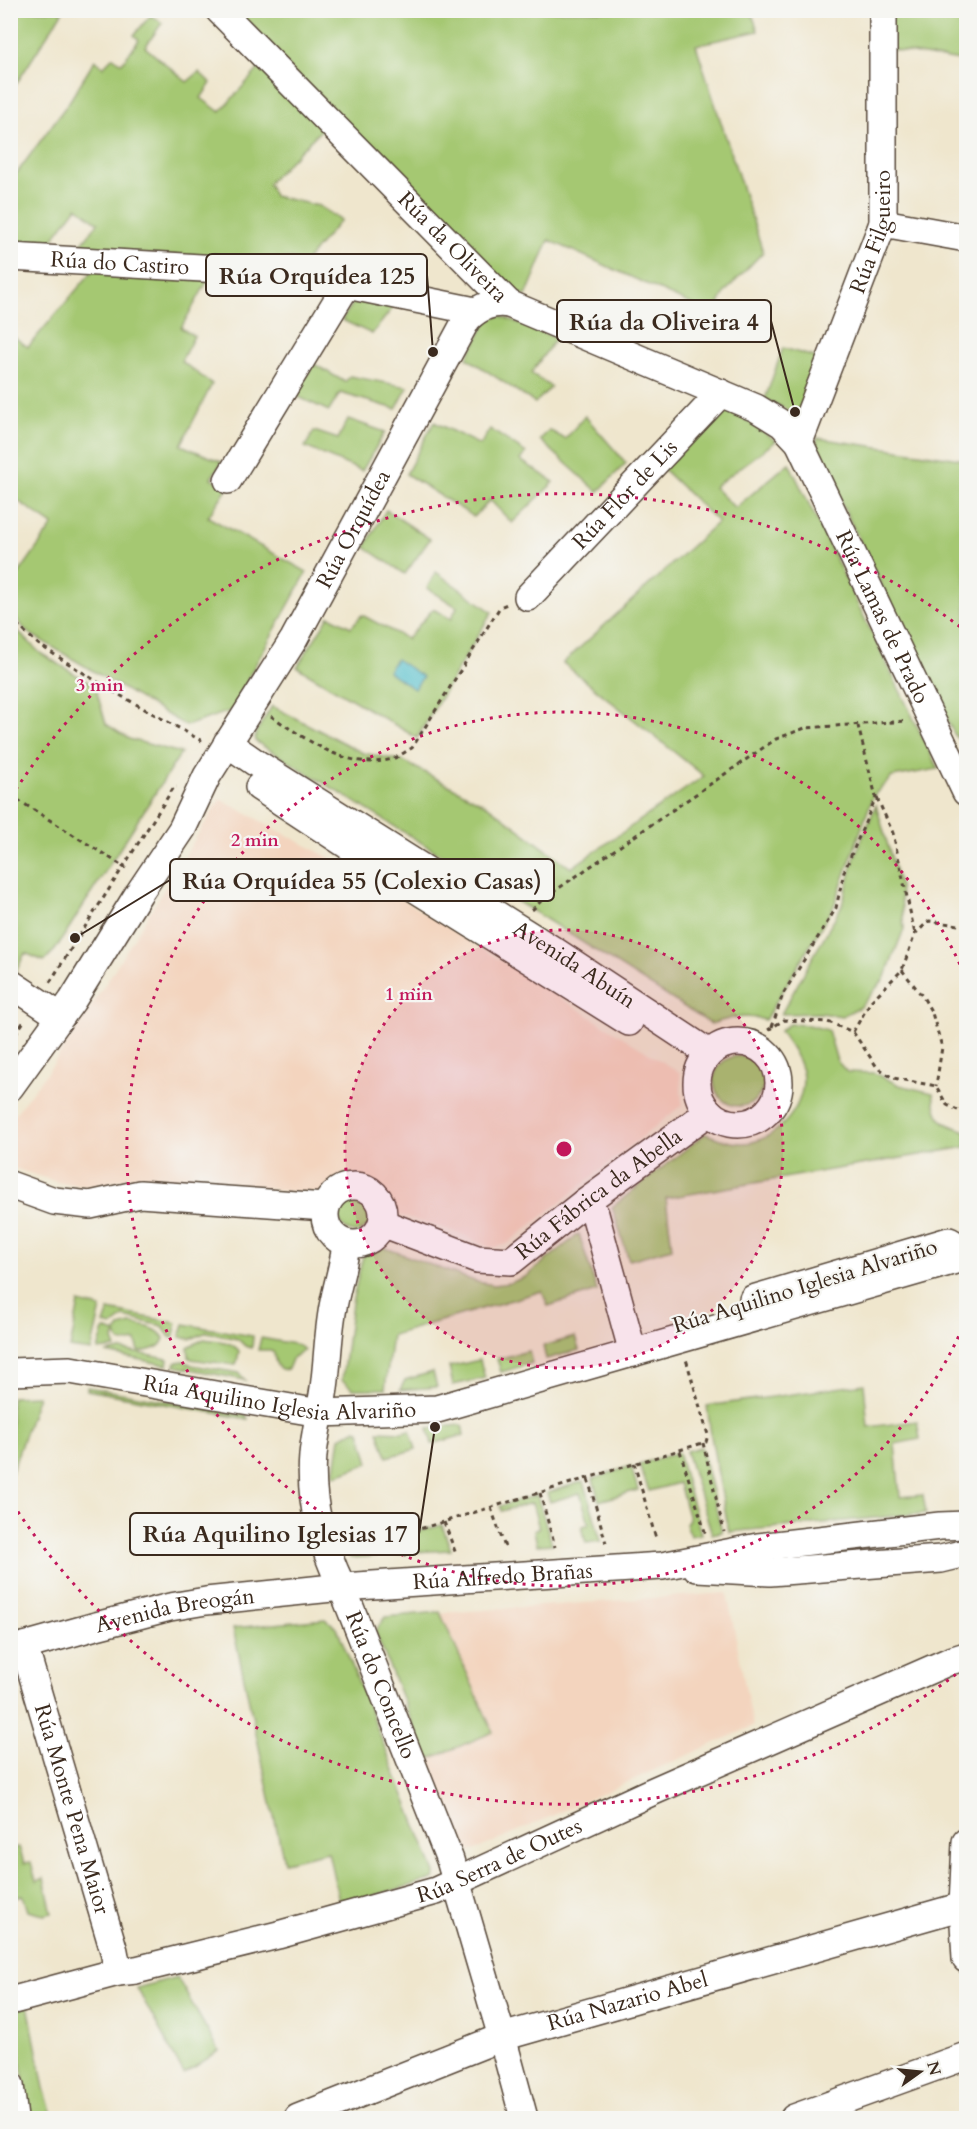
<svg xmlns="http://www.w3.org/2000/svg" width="977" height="2129" font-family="Cardo,serif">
  <rect width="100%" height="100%" fill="#f6f6f2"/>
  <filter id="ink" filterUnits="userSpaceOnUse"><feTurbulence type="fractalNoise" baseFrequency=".0167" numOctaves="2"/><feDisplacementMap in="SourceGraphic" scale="12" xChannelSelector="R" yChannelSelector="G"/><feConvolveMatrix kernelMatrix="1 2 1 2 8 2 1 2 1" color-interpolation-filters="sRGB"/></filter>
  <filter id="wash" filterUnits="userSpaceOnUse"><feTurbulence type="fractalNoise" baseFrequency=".008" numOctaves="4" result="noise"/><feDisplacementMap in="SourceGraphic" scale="24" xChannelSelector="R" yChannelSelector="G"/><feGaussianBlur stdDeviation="1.35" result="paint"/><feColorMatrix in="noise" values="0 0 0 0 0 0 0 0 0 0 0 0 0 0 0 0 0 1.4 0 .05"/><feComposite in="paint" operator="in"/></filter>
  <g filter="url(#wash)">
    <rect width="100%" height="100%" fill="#efe6cd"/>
    <!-- built -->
    <path fill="#f3d4be" d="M 220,799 L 378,884 L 680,1073 L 682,1105 L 507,1244 L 491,1248 L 451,1230 L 324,1195 L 139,1176 L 94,1186 L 60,1183 L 11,1167 L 11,1119 L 52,1066 L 113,972 Z
      M 727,1593 L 753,1726 L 471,1852 L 463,1849 L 375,1631 L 385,1617 Z"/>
    <!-- green -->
    <path fill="#a5c872" stroke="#707948" stroke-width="1.5" d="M 11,10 L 63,11 L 11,92 L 10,11 Z
      M 233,11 L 751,11 L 758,31 L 696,45 L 763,252 L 726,291 L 713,314 L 549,240 L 526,296 L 510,290 Z
      M 890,11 L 966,11 L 966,62 L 889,49 Z
      M 151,15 L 162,23 L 145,47 L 187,82 L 199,72 L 211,83 L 201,98 L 220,112 L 262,65 L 324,127 L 268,183 L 274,196 L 319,206 L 341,220 L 304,263 L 292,259 L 75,252 L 98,223 L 77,207 L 43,252 L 11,249 L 11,181 L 69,102 L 95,60 L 103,67 L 113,57 L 122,63 L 139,40 L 134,35 Z
      M 95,268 L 208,280 L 181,328 L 194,336 L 181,361 L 212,384 L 181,445 L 222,462 L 211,478 L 228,487 L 208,517 L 307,572 L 248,678 L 236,709 L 186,726 L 27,632 L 11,612 L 10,577 L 15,579 L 53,525 L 11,496 L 11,335 L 28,347 Z
      M 357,297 L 395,305 L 372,334 L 342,320 Z
      M 501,316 L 556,338 L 531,373 L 551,387 L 535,403 L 467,358 L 489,318 Z
      M 783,348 L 825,360 L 796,414 L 765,399 Z
      M 314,364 L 345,382 L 350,376 L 408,387 L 396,409 L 340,393 L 329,411 L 294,395 Z
      M 730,409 L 776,441 L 714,487 L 735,508 L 789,463 L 938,769 L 892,777 L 873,796 L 834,906 L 765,1020 C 746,1014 729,1018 711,1024 L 538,914 L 255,741 L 256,732 L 272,706 L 363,753 L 403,761 L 488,806 L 571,868 L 704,776 L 563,663 L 718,522 L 663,469 L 723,412 Z
      M 585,416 L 626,463 L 598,492 L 540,440 L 549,430 L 565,439 Z
      M 348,419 L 385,432 L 362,471 L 305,447 L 314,431 L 338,439 Z
      M 434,422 L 480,445 L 490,429 L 526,453 L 520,460 L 554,482 L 512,523 L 490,500 L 474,517 L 406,474 Z
      M 817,438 L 966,460 L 966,727 L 956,738 L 816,451 Z
      M 386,510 L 430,539 L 405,574 L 365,547 Z
      M 436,572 L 492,612 L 417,738 L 297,667 L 329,616 L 351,627 L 362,615 L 407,639 L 433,609 L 451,619 L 457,607 L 427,588 Z
      M 10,623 L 40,653 L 95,686 L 106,724 L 129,739 L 181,753 L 55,950 L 44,961 L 25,953 L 15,974 L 10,977 Z
      M 876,805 L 900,887 L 904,929 L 884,979 L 860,1007 L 842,1016 L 821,1013 L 781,1014 L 842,905 L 855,856 Z
      M 789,1024 L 808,1025 L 828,1030 L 837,1061 L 847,1072 L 874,1073 L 899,1085 L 933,1093 C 936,1120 941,1123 966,1131 L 966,1147 L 666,1198 L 672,1248 L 629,1260 L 612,1207 L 705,1134 C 718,1138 731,1144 745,1143 C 777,1141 809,1104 802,1071 C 798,1056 789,1044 780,1031 Z
      M714 1081a25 25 0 1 1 50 0a25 25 0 1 1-50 0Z
      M339 1216a16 16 0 1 1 32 0a16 16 0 1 1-32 0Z
      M 579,1234 L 597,1291 L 548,1306 L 542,1291 L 392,1335 L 385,1389 L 353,1389 L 342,1380 L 352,1303 L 363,1256 L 383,1247 L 477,1282 L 494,1285 L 510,1283 L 525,1277 Z
      M 79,1303 L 101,1308 L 91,1351 L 70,1348 Z
      M 109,1310 L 177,1323 L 173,1338 L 170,1337 L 162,1326 L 124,1317 L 112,1326 L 104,1324 Z
      M 131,1324 C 143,1326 157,1327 164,1338 C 161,1349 152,1349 141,1352 L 139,1351 L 136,1341 L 124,1343 L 119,1341 L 116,1334 L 113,1340 L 116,1348 L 98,1350 L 104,1329 L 116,1333 L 120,1327 Z
      M 184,1324 L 253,1336 L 252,1348 L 245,1346 L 238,1339 L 207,1332 L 191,1339 L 180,1337 Z
      M 575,1337 L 579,1350 L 546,1359 L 543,1346 Z
      M 261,1338 L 299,1345 L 304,1350 L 293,1357 L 288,1369 C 276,1372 275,1361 274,1353 L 271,1350 L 258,1350 Z
      M 204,1339 C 217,1341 230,1340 239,1351 L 237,1362 L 235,1365 L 191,1359 L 189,1357 L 188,1347 Z
      M 122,1350 L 168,1359 L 167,1365 L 106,1353 Z
      M 529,1351 L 532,1363 L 501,1372 L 497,1359 Z
      M 480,1360 L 485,1378 L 453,1385 L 449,1367 Z
      M 184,1361 L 192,1365 L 239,1373 L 245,1380 L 175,1366 L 176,1362 Z
      M 433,1372 L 437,1387 L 400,1390 L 405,1380 Z
      M 864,1384 L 868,1427 L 917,1421 L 920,1439 L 895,1444 L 900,1497 L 923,1495 L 926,1513 L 729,1532 L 712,1442 L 707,1406 Z
      M 87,1387 L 246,1415 L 248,1419 L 87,1390 Z
      M 38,1396 L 11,1474 L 11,1397 Z
      M 462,1425 L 464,1435 L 432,1444 L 428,1428 Z
      M 356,1429 L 360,1431 L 369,1463 L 334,1476 L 340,1438 Z
      M 410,1430 L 416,1449 L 387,1457 L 378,1431 L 402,1432 Z
      M 701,1447 L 722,1532 L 712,1534 L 686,1451 Z
      M 678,1453 L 701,1534 L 690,1536 L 686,1523 L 689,1519 L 679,1483 L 649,1491 L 639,1464 Z
      M 631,1466 L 638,1490 L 599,1501 L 593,1479 Z
      M 584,1481 L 601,1541 L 586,1543 L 582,1530 L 583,1526 L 589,1524 L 580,1493 L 550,1502 L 547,1493 Z
      M 537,1495 L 552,1544 L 537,1545 L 534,1530 L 539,1528 L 532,1503 L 501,1511 L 500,1506 Z
      M 442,1525 L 451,1550 L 412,1552 L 406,1535 Z
      M 391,1527 L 401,1554 L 351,1558 L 340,1547 L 337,1540 Z
      M 440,1612 L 493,1732 L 427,1760 L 375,1631 L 385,1617 Z
      M 326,1619 L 337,1628 L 435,1873 L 434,1879 L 340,1905 L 328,1852 L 284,1862 L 233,1628 Z
      M 19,1847 L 24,1863 L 31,1862 L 36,1881 L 44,1878 L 52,1913 L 44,1915 L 28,1911 L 23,1895 L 11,1900 L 11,1848 Z
      M 177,1977 L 219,2051 L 184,2074 L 137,1988 Z
      M 28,2005 L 44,2088 L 53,2118 L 31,2118 L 11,2013 Z"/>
    <!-- water -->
    <path fill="#52bfcc" stroke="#467475" stroke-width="1.5" d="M 396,659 L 423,677 L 414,689 L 388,671 Z"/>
  </g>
  <g filter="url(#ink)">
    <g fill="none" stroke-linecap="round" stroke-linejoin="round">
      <!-- minor casing -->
      <g stroke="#564638" stroke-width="30">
        <g id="minor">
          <path id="s1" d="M 219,10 L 509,304 L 756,408 L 782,424 L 799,442 L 966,792"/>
          <path d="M 883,223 L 966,238"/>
          <path id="s2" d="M 10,257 L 288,273 L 475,311"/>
          <path id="s3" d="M 799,442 L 883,223 L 883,10"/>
          <path d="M 228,480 L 346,286"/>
          <path id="s4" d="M 528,597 L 721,393"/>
          <path id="s5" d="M 227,743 L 259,765 L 556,952 L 709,1053"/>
          <path d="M 259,787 L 387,871 L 629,1022"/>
          <path d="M 10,983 L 49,1009"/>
          <circle cx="738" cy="1083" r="41"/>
          <path id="s6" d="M 10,1087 L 72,1001 L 139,893 L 182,829 L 207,776 L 294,639 L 467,319 C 479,307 492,301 509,304"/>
          <path d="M 10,1185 L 54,1201 L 90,1205 L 140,1194 L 325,1207"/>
          <circle cx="354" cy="1215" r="29"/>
          <path d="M 585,1202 L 595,1214 L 633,1353"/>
          <path id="s7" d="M 382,1223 L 477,1259 L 511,1261 L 585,1202 L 709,1112"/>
          <path id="s8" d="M 346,1244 C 344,1264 338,1282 334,1302 C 328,1329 328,1359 324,1388 C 321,1410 315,1433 313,1455 C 309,1503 322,1545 342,1587 L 450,1860 L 502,2037 L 524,2118"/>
          <path d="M 753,1299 L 949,1241 L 966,1251"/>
          <path id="s9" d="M 10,1372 L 70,1370 L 320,1413 L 437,1409 L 966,1257"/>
          <path d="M 697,1568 L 770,1572 L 941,1559 L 966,1553"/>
          <path id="s10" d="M 24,1646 L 114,1951 L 118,1972"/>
          <path id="s11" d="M 10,1650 L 96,1626 L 170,1607 L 206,1601 L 342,1587 L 662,1566 L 758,1547 L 940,1526 L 966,1525"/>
          <path d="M 966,1842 L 963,1906 L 966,1959"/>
          <path id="s12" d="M 10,2001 L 118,1972 L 136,1970 L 278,1935 L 436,1891 L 649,1793 L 950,1661 L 966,1656"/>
          <path d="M 10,2085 L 14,2118"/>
          <path id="s13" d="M 298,2118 L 502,2037 L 963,1906"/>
          <path d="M 794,2118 L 966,2056"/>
        </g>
      </g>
      <!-- path -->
      <path stroke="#564638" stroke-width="3" stroke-dasharray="4.5 4.5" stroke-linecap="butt" d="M 10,618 L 38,644 L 107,688 L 202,741
        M 271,716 C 305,738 348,772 392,759 C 399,757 406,751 412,748 L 500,607 L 507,604
        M 10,795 L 126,868
        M 877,798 L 893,833 L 915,934
        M 532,910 L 543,899 L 776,739 L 805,728 L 907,721
        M 902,970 L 923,997 L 932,1013 L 942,1047 L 936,1086
        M 50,982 L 174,787 L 177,787
        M 772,1027 L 783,994 L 836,908 L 844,872 L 876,797 L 858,726
        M 768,1030 L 784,1020 L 828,1022 L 853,1032 L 877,1067 L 893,1078 L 936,1086 L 947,1105 L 966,1114
        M 853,1032 L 871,1001 L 902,970 L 915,934 L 929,921 L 966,926
        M 10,1041 L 25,1020
        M 703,1443 L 724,1532
        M 680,1451 L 706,1535
        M 634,1463 L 656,1539
        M 588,1479 L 606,1543
        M 540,1493 L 555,1547
        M 491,1508 L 506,1550
        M 444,1522 L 456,1554
        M 406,1557 L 400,1535 L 706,1442 L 708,1435 L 686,1359
        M 10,1617 L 14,1627"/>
      <!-- minor -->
      <use href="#minor" stroke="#fff" stroke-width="27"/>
    </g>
  </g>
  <!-- distance rings -->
  <circle cx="564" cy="1149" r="219" fill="#c2185b" fill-opacity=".12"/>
  <g fill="none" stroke="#c2185b" stroke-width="3" stroke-dasharray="3 6">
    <circle cx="564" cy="1149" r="219"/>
    <path d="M966 1320A437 437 0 1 1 966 978"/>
    <path d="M963 1669A656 656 0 0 1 11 1501M11 797A656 656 0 0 1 963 629"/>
  </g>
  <g text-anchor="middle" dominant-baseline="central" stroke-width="4.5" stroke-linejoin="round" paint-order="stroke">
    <!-- street labels -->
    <g font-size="22" fill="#3b2a1e" stroke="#f6f6f2">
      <text stroke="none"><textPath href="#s3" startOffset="224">Rúa Filgueiro</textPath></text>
      <text stroke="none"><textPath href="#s1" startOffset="333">Rúa da Oliveira</textPath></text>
      <text stroke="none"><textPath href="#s2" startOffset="110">Rúa do Castiro</textPath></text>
      <text stroke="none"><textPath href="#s4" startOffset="141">Rúa Flor de Lis</textPath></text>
      <text stroke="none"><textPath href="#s6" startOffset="656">Rúa Orquídea</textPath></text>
      <text stroke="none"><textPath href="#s1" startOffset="930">Rúa Lamas de Prado</textPath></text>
      <text stroke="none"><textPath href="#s5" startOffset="412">Avenida Abuín</textPath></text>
      <text stroke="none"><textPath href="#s7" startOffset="246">Rúa Fábrica da Abella</textPath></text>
      <text transform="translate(805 1286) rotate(-17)">Rúa Aquilino Iglesia Alvariño</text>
      <text stroke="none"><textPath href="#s9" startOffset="272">Rúa Aquilino Iglesia Alvariño</textPath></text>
      <text stroke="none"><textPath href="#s11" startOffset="500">Rúa Alfredo Brañas</textPath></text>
      <text stroke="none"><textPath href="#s11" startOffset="170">Avenida Breogán</textPath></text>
      <text stroke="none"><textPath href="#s8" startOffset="456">Rúa do Concello</textPath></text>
      <text stroke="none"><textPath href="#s10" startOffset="170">Rúa Monte Pena Maior</textPath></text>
      <text stroke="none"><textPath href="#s12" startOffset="510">Rúa Serra de Outes</textPath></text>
      <text stroke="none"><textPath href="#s13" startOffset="350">Rúa Nazario Abel</textPath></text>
    </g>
  </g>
  <circle cx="564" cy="1149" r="9" fill="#c2185b" stroke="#f6f6f2" stroke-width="3"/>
  <g font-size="18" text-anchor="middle" font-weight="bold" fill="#c2185b" stroke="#f6f6f2" stroke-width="4.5" stroke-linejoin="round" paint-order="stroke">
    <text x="100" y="691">3 min</text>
    <text x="255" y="846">2 min</text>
    <text x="409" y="1000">1 min</text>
  </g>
  <!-- callouts -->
  <path fill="none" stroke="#3b2a1e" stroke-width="2" d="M433 352L427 275M795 412L771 321M75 938L170 880M435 1427L419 1534"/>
  <g fill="#3b2a1e" stroke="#f6f6f2" stroke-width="2">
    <circle cx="433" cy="352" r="6"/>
    <circle cx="795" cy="412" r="6"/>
    <circle cx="75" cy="938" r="6"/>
    <circle cx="435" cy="1427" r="6"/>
  </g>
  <g fill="#f6f6f2" stroke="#3b2a1e" stroke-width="2">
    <rect x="206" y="254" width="221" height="42" rx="6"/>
    <rect x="557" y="300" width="214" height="42" rx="6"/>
    <rect x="170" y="859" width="384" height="42" rx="6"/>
    <rect x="130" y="1513" width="289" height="42" rx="6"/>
  </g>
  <g font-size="24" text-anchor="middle" font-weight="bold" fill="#3b2a1e">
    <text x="317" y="284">Rúa Orquídea 125</text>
    <text x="664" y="330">Rúa da Oliveira 4</text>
    <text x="362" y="889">Rúa Orquídea 55 (Colexio Casas)</text>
    <text x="275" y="1542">Rúa Aquilino Iglesias 17</text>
  </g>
  <!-- margin -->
  <rect width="977" height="2129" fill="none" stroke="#f6f6f2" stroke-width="36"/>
  <!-- north arrow -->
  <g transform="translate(920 2072) rotate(75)" stroke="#f6f6f2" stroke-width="4.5" paint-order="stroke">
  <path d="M0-4.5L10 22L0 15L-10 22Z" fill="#3b2a1e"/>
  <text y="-9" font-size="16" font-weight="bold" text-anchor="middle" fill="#3b2a1e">N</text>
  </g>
</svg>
